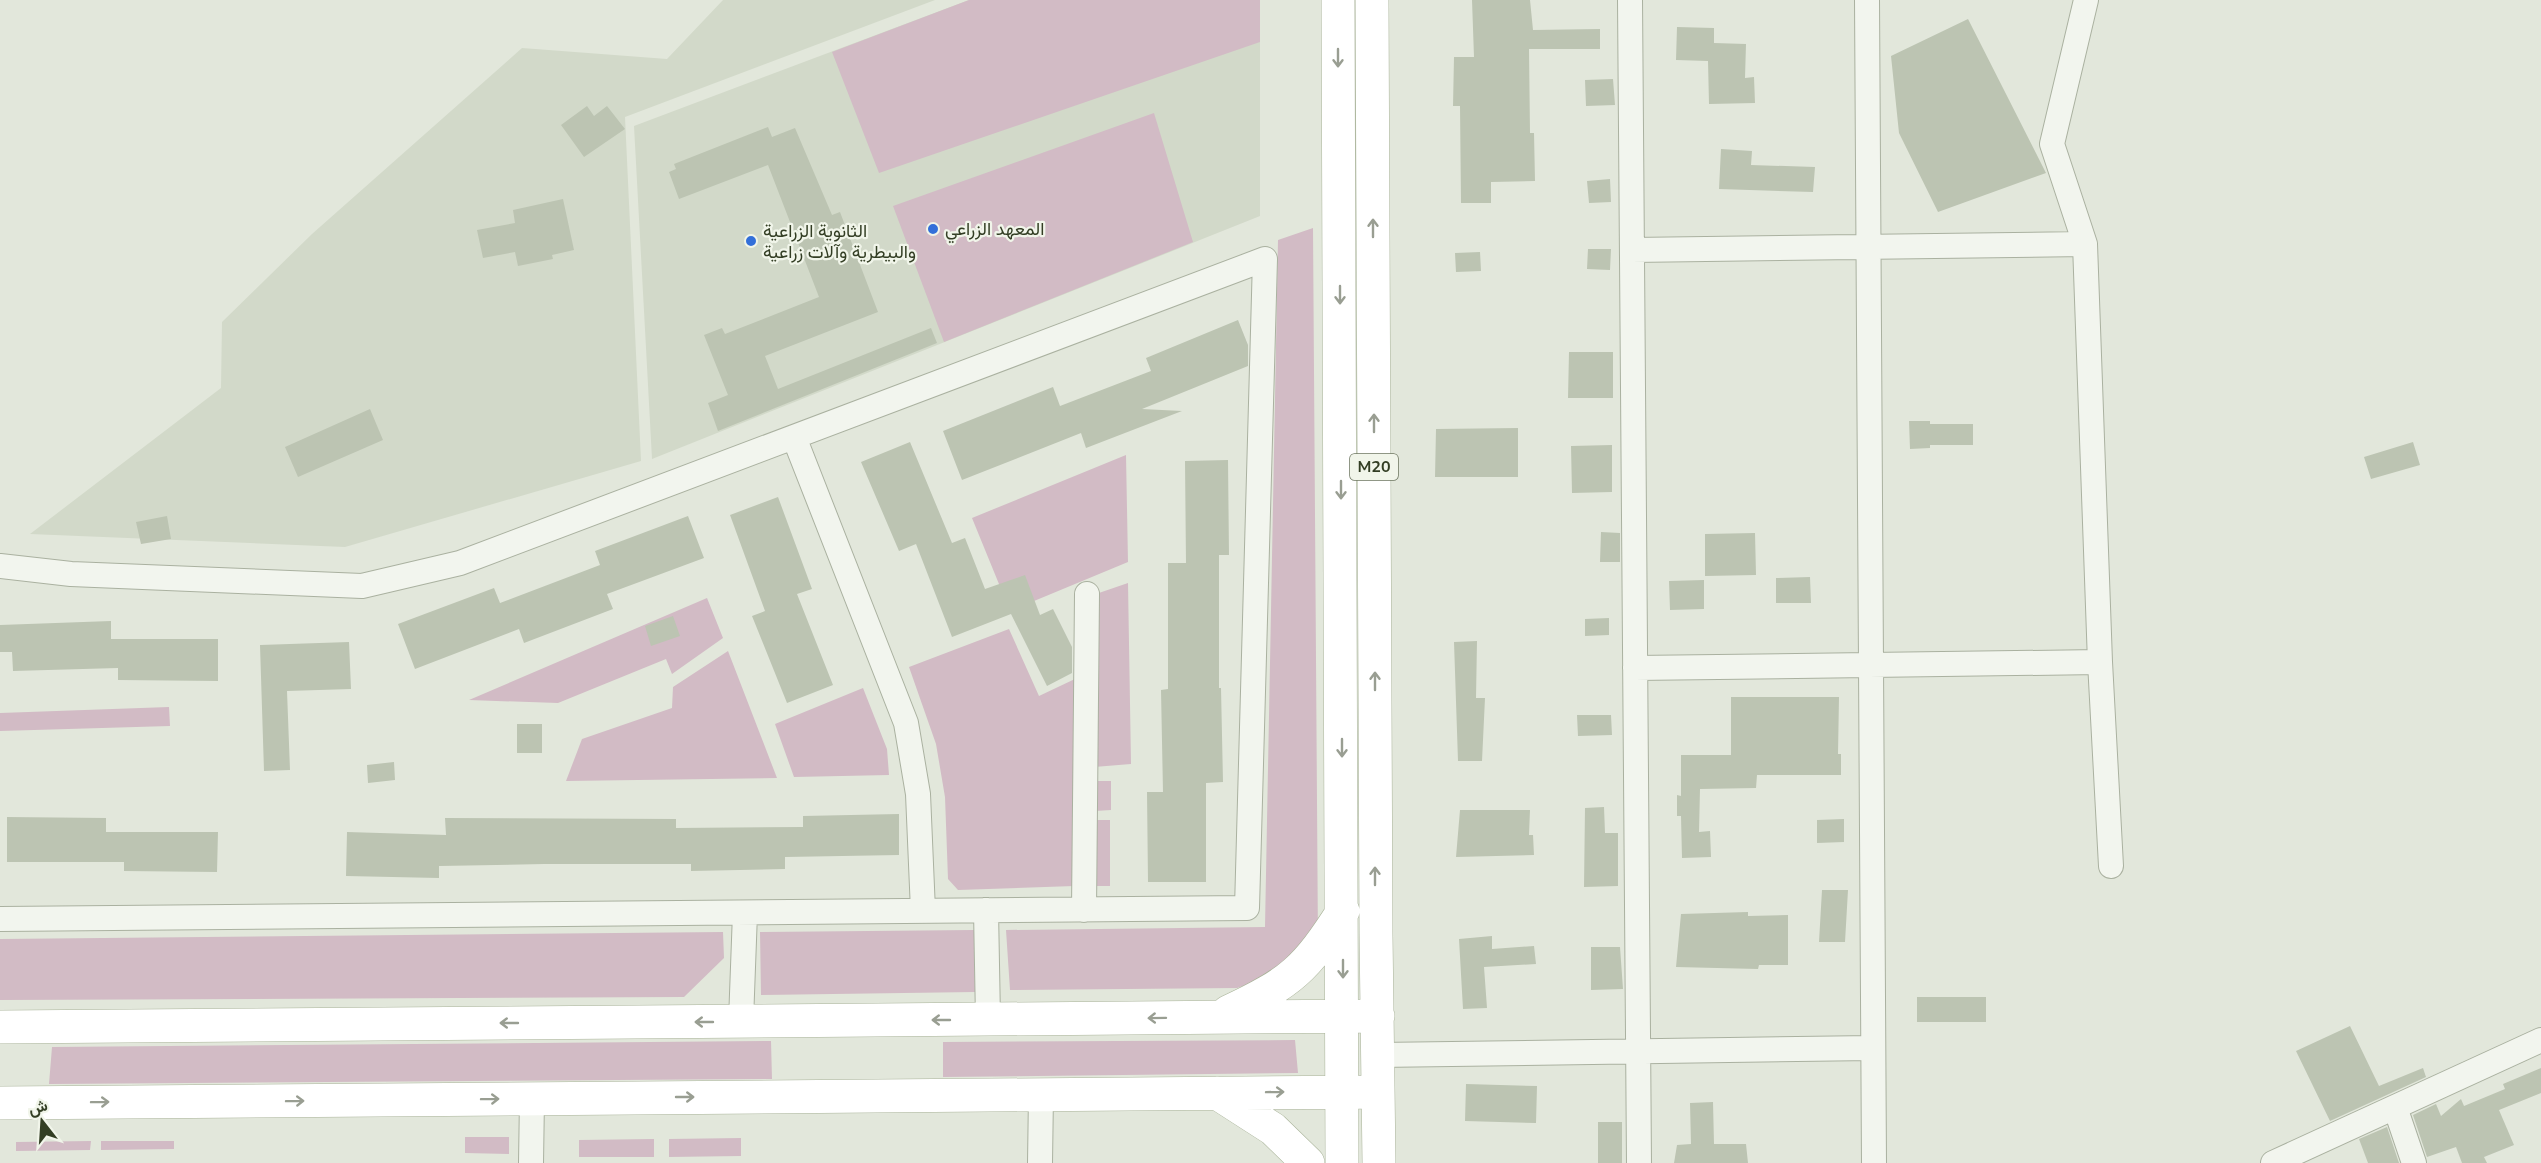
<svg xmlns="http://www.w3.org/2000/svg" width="2541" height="1163" font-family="'Nunito Sans',Vazirmatn,sans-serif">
  <rect width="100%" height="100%" fill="#e2e7db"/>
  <!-- built -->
  <path fill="#d2d9c9" d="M 723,0 L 935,0 L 625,117 L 641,461 L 345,547 L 30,534 L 221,388 L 222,322 L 312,234 L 522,48 L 667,59 Z
    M 969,0 L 1260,0 L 1260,216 L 652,459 L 634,126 Z"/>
  <!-- green -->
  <path fill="#d2bbc5" d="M 969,0 L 1260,0 L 1260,42 L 879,173 L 832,52 Z
    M 1154,113 L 1193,242 L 944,342 L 893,206 Z
    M 1313,228 L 1318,945 L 1286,971 L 1237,988 L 1010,990 L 1006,930 L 1265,927 L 1278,240 Z
    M 1126,455 L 1128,562 L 1010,611 L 972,518 Z
    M 1128,583 L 1131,764 L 1094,767 L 1093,595 Z
    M 707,598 L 723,638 L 672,674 L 666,659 L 558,703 L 469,700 Z
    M 1009,629 L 1039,696 L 1077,678 L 1074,886 L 958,890 L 948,879 L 945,797 L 936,744 L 909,667 Z
    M 728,651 L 777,778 L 566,781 L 582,739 L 672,708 L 673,687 Z
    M 863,688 L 887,749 L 889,775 L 794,777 L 775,724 Z
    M 169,707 L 170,726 L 0,731 L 0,713 Z
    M 1096,781 L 1111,781 L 1111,810 L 1095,811 Z
    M 1095,820 L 1110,820 L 1110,886 L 1095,886 Z
    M 974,930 L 975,992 L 761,995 L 760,932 Z
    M 723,932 L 724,958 L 684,997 L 0,1000 L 0,939 Z
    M 1295,1040 L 1298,1073 L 943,1077 L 943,1042 Z
    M 771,1041 L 772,1079 L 49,1084 L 52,1047 Z
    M 465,1137 L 509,1137 L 509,1154 L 465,1153 Z
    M 741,1138 L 741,1156 L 669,1157 L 669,1139 Z
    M 654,1139 L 654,1157 L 579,1157 L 579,1140 Z
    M 91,1141 L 90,1150 L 16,1151 L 16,1142 Z
    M 101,1141 L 174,1141 L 174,1149 L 101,1150 Z"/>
  <!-- building -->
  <path fill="#bcc4b2" d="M 1472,0 L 1530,0 L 1533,30 L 1600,29 L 1600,49 L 1529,49 L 1530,133 L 1534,133 L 1535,181 L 1491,182 L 1491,203 L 1461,203 L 1460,106 L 1453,106 L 1454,57 L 1474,57 Z
    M 1968,19 L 2046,173 L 1938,212 L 1899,133 L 1891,56 Z
    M 1677,27 L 1714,28 L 1714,43 L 1746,44 L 1745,78 L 1754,77 L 1755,103 L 1709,104 L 1708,61 L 1676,60 Z
    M 1613,79 L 1615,105 L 1586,106 L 1585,80 Z
    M 587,106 L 594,116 L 607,106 L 625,129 L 584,157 L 561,125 Z
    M 768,127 L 772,137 L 795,128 L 832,215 L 840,212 L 878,312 L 765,356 L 778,389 L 931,328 L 937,343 L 718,431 L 708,403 L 728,395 L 704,335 L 722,328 L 725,334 L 819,297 L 768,165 L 679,199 L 669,172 L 676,169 L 674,164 Z
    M 1721,149 L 1752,151 L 1751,165 L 1815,167 L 1813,192 L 1719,189 Z
    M 1610,179 L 1611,202 L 1589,203 L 1587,181 Z
    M 563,199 L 574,250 L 552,255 L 553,259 L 518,266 L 515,252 L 483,258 L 477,230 L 515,223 L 513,210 Z
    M 1588,249 L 1611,249 L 1610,270 L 1587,269 Z
    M 1480,252 L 1481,271 L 1456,272 L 1455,253 Z
    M 1238,320 L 1248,345 L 1248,366 L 1142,409 L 1182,411 L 1086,448 L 1081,433 L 962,480 L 943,431 L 1053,387 L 1060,406 L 1151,371 L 1146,358 Z
    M 1569,352 L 1613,352 L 1613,398 L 1568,398 Z
    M 370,409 L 383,440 L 298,477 L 285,447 Z
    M 1909,421 L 1930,421 L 1930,424 L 1973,424 L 1973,445 L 1930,445 L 1930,448 L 1910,449 Z
    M 1518,428 L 1518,477 L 1435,477 L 1436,429 Z
    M 910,442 L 952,543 L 965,538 L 985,589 L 1025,575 L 1040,615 L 1053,609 L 1072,647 L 1072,673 L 1047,686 L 1011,614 L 952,637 L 916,544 L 899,551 L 861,462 Z
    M 2413,442 L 2420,465 L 2371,479 L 2364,457 Z
    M 1612,445 L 1612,492 L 1572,493 L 1571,446 Z
    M 1228,460 L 1229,555 L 1219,555 L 1219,688 L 1221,688 L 1223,782 L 1206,783 L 1206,882 L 1148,882 L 1147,792 L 1163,792 L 1161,690 L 1168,689 L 1168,563 L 1186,563 L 1185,461 Z
    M 778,497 L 812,589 L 797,594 L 833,685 L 787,703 L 752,616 L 765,611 L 730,515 Z
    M 167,516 L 171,539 L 141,544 L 136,522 Z
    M 688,516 L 704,558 L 607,594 L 613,609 L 524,643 L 519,629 L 415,669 L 398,624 L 494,588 L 500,603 L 600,565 L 595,551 Z
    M 1601,532 L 1620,533 L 1620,562 L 1600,562 Z
    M 1755,533 L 1756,575 L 1705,576 L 1705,534 Z
    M 1810,577 L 1811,603 L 1776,603 L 1776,578 Z
    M 1704,580 L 1704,609 L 1670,610 L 1669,581 Z
    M 673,616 L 680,636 L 651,646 L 645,626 Z
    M 1609,618 L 1609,635 L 1585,636 L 1585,619 Z
    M 111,621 L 111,639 L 218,639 L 218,681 L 118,680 L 118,668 L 13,671 L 12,652 L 0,652 L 0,625 Z
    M 1477,641 L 1476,698 L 1485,698 L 1482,761 L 1458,761 L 1454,642 Z
    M 349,642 L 351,689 L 287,691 L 290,770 L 264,771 L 260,645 Z
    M 1731,697 L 1839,697 L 1838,754 L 1841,754 L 1841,775 L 1757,775 L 1756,788 L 1700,789 L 1699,832 L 1710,831 L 1711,857 L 1682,858 L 1681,816 L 1677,816 L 1677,795 L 1681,796 L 1681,755 L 1731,755 Z
    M 1577,715 L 1611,715 L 1612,735 L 1578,736 Z
    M 517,724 L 542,724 L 542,753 L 517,753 Z
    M 394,762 L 395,780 L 368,783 L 367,765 Z
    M 1604,807 L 1605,833 L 1618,833 L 1618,886 L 1584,887 L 1585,808 Z
    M 1460,810 L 1530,810 L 1529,835 L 1533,835 L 1534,855 L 1456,857 Z
    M 899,814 L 899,855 L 785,857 L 785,869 L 691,871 L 691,864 L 544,864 L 439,866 L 439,878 L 346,876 L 347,832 L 446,835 L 445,818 L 676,819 L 676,828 L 803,827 L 803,816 Z
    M 7,817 L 106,818 L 106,832 L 218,832 L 217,872 L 124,871 L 124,862 L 7,862 Z
    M 1844,819 L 1844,842 L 1817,843 L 1817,820 Z
    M 1822,890 L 1848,890 L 1845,942 L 1819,942 Z
    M 1748,912 L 1748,916 L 1788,915 L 1788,965 L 1759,965 L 1758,969 L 1676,967 L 1681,914 Z
    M 1492,936 L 1492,949 L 1534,946 L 1536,964 L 1484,967 L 1487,1008 L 1463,1009 L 1459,939 Z
    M 1591,947 L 1620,947 L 1623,989 L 1591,990 Z
    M 1917,997 L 1986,997 L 1986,1022 L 1917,1022 Z
    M 2350,1026 L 2379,1086 L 2423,1068 L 2426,1077 L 2330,1121 L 2296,1051 Z
    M 2541,1068 L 2541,1093 L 2499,1110 L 2514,1145 L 2484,1157 L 2487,1163 L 2462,1163 L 2456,1147 L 2427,1157 L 2413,1115 L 2436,1104 L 2441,1116 L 2461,1099 L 2464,1106 L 2505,1089 L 2503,1084 Z
    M 1466,1084 L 1537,1086 L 1536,1123 L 1465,1121 Z
    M 1713,1102 L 1714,1144 L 1746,1144 L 1748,1163 L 1674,1163 L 1677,1145 L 1691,1144 L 1690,1103 Z
    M 1598,1122 L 1622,1122 L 1622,1163 L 1598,1163 Z
    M 2387,1127 L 2399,1163 L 2368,1163 L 2359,1139 Z"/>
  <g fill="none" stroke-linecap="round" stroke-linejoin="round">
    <!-- minor casing -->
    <g stroke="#aab1a0" stroke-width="26">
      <path id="minor" d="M 1630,0 L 1639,1163
        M 1867,0 L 1874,1163
        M 2086,0 L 2052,144 L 2085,244 L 2100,662 L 2111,866
        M 1632,250 L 2085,244
        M 794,437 L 906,723 L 918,794 L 923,911
        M 0,566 L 71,574 L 362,586 L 460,563 L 1265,259 L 1247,908 L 0,919
        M 1635,668 L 2100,662
        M 986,910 L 988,1019
        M 1084,910 L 1087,594
        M 741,1021 L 745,913
        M 1378,1055 L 1872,1048
        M 2395,1107 L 2414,1163
        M 531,1163 L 532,1099
        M 1040,1163 L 1041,1094
        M 2273,1163 L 2541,1040"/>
    </g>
    <!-- primary casing -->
    <g stroke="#a9b399" stroke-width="34">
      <path id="primary" d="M 1338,0 L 1342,1163
        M 1372,0 L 1376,934 L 1379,1163
        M 1228,1012 C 1291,983 1306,969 1343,911
        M 0,1027 L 1378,1016
        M 1217,1093 L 1273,1129 L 1308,1163
        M 0,1103 L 1378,1092"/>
    </g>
    <!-- minor -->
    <use href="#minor" stroke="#f2f5ee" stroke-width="24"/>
    <!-- primary -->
    <use href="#primary" stroke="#fff" stroke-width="33"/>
  </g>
  <!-- one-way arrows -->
  <defs><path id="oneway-shaft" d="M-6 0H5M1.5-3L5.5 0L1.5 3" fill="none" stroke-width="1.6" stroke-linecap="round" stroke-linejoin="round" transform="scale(1.5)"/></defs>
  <g stroke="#999e92">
    <use href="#oneway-shaft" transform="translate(1338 58) rotate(90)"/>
    <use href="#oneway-shaft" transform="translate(1373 228) rotate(-90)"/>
    <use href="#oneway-shaft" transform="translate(1340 295) rotate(90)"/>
    <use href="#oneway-shaft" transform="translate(1374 423) rotate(-90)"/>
    <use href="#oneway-shaft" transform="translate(1341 490) rotate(90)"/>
    <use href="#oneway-shaft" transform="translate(1375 681) rotate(-90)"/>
    <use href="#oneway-shaft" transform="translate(1342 748) rotate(90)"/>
    <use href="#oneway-shaft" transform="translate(1375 876) rotate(-90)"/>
    <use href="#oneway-shaft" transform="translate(1343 969) rotate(90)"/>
    <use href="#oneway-shaft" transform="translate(1157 1018) rotate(179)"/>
    <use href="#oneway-shaft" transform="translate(941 1020) rotate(180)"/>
    <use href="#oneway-shaft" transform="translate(704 1022) rotate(180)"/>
    <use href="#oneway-shaft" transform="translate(509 1023) rotate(180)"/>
    <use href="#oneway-shaft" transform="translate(1275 1092) rotate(-1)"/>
    <use href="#oneway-shaft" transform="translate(685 1097)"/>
    <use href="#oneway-shaft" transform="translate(490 1099) rotate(-1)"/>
    <use href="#oneway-shaft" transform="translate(295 1101) rotate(-1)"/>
    <use href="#oneway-shaft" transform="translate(100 1102) rotate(-1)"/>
  </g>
  <!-- markers -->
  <g fill="#326fd9" stroke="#f1f5ea" stroke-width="2">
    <circle cx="933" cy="229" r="6"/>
    <circle cx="751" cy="241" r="6"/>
  </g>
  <g text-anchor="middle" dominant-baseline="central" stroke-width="4.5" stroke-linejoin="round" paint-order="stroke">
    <!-- shield labels -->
    <rect fill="#f1f5ea" stroke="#6c755f" stroke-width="1.5" x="1350" y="454" width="48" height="26" rx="4.5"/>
    <g font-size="16" font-weight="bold" fill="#333e24">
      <text x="1374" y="467">M20</text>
    </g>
    <!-- poi labels -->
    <g font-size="18" fill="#333e24" stroke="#f1f5ea" text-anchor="start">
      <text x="945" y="229">المعهد الزراعي</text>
      <text x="763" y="231">الثانوية الزراعية<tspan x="763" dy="21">والبيطرية وآلات زراعية</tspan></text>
    </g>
  </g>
  <!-- north arrow -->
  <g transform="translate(42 1121) rotate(343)" stroke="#f1f5ea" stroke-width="4.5" paint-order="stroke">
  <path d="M0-4.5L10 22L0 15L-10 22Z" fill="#333e24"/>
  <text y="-9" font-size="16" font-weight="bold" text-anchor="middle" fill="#333e24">ش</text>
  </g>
</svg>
